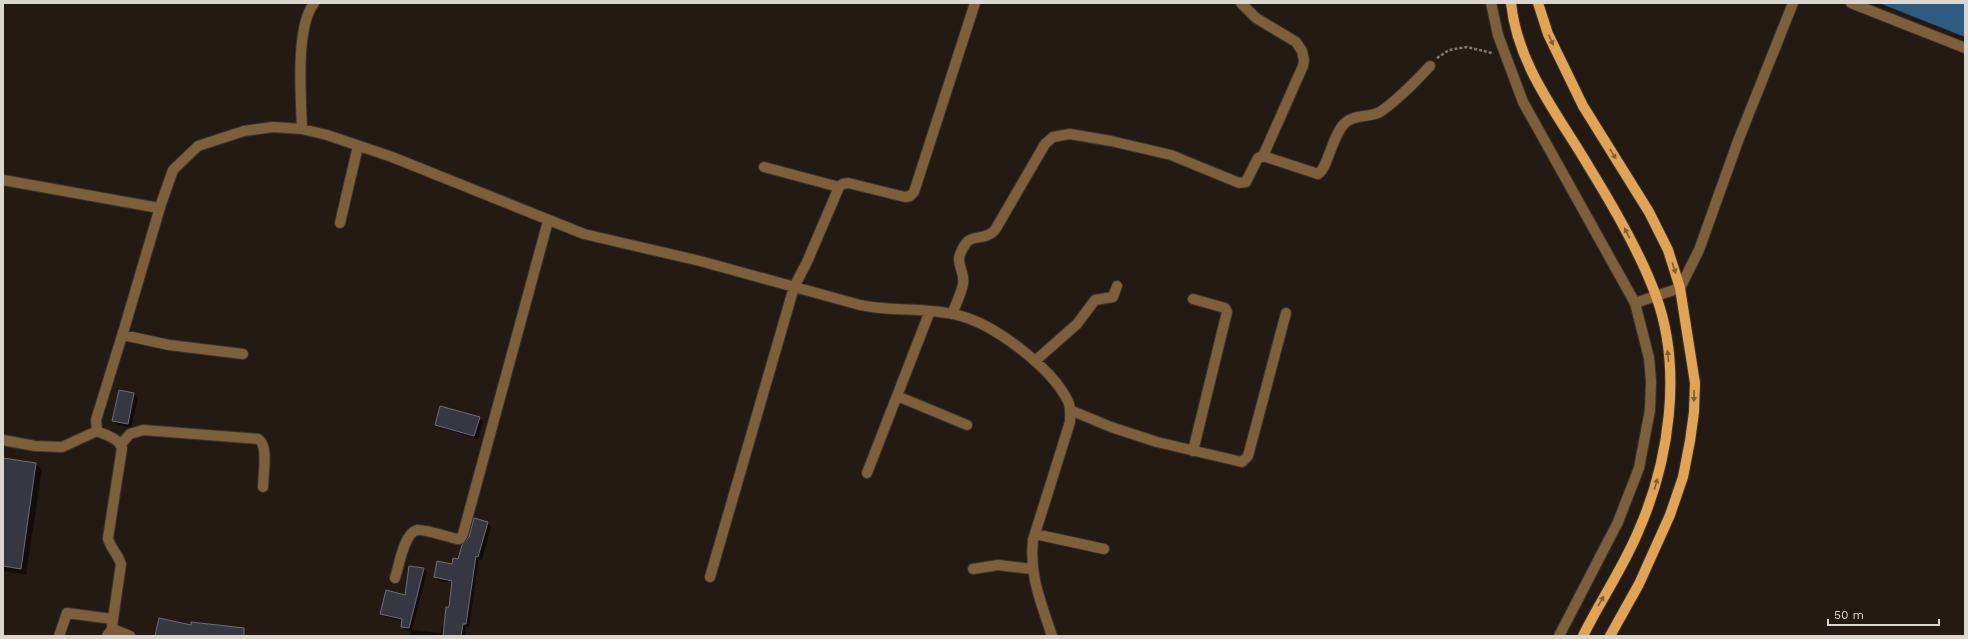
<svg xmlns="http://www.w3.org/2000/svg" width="1968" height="639" font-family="'Work Sans',sans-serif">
  <rect width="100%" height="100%" fill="#221a13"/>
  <!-- water -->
  <path fill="#2d5b81" d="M 1879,3 L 1965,3 L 1965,37 Z"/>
  <!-- shadow -->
  <path fill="#0007" d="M 134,394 L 138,398 L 131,428 L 117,425 L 113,421 Z
    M 479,418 L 483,422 L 478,439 L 440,428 L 436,424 Z
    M 3,459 L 36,464 L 42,470 L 26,575 L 3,571 Z
    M 475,520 L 488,523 L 491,527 L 482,560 L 479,559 L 469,627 L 466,627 L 465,636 L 410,636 L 411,631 L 406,630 L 402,626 L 403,622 L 385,617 L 381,614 L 406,596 L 423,569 L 427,572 L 412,630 L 441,633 L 442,626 L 445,627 L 450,608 L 453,583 L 439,581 L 435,577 L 459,560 L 470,538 Z"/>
  <!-- building -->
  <path fill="#373742" stroke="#6d6d79" d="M 119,390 L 134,393 L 128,424 L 112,421 Z
    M 440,406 L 480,417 L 474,436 L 435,425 Z
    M 3,458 L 36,463 L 21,569 L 3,566 Z
    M 474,518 L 488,522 L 478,557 L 476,556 L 466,624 L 463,624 L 461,636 L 443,636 L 446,607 L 449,607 L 452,581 L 434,577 L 437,561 L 452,564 L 453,558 L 458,559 L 462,545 L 469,537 Z
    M 409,566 L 424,568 L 409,628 L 401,627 L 402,619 L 380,614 L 386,590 L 405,595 Z
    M 159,618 L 191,625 L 191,622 L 244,628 L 244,636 L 155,636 Z"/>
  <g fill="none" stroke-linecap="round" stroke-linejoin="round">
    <!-- minor casing -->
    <g stroke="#3c342e" stroke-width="12">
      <path id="minor" d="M 1241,3 L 1256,18 L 1296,42 L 1302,51 L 1304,60 L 1303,66 L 1263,156
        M 1491,3 L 1498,35 L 1523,102 L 1635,303 L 1649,358 L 1651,381 L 1650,410 L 1639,468 L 1618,522 L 1559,636
        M 1851,3 L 1965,48
        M 302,129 C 301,97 295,28 314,3
        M 764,167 L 839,187
        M 3,180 L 159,208
        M 340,223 L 358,146
        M 1193,299 L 1225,308 L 1227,312 L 1193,451
        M 1635,303 L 1680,288 L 1699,250 L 1738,141 L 1793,3
        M 952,314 C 956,304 961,294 963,284 C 966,268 950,264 967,242 C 973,235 987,240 995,230 L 1045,144 L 1053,137 L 1070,134 L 1111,141 L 1171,155 L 1239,183 L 1246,182 L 1258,158 L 1263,156 L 1318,174 C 1328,168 1332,135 1345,123 C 1354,114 1369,118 1380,112 C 1398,100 1415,82 1430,66
        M 123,335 L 169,345 L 243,354
        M 1035,361 L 1077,324 L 1095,300 L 1113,297 L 1117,286
        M 897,396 L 967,425
        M 1070,410 L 1111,427 L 1157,442 L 1242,462 L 1248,456 L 1286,313
        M 3,440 L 35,446 L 62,447 L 97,431
        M 121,444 L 130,434 L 143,430 L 258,439 C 269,444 263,475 263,487
        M 867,473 L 930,311
        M 1035,534 L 1104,549
        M 973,569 L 998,565 L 1032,569
        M 710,577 L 794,287 L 807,262 L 839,187 L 843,184 L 848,183 L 905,197 L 910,196 L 914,192 L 975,3
        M 395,578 C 399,566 404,533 417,530 C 425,529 448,537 457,539 L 460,539 L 463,534 L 548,221
        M 59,636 L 67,613 L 112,619
        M 107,636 L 113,628
        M 130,636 L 115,630 L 112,626 L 121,564 C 118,554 110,548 108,538 L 122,448 C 119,438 105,435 97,431 L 96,420 L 125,326 L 161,204 L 173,170 L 198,146 L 244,131 L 273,127 L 302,129 L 327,135 L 392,157 L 584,234 L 700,261 L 860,305 C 892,312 925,307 957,315 C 993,323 1051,367 1068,401 C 1071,407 1070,415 1070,422 L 1033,540 C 1029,576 1041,602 1052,636"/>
    </g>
    <!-- major casing -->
    <g stroke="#3c342e" stroke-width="12">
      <path id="major" d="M 1511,3 C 1518,67 1558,114 1589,167 C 1613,206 1641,254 1656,296 C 1683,370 1669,462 1638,532 C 1623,568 1600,601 1583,636
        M 1538,3 L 1548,34 L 1583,106 L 1649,212 L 1668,250 L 1680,288 L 1695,383 L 1694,412 L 1690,441 L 1683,477 L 1670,515 L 1639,584 L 1610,636"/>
    </g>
    <!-- path -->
    <path stroke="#817a74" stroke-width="2.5" stroke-dasharray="3 2" stroke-linecap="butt" d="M 1437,58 L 1449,50 L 1467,47 L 1492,53"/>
    <!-- minor -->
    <use href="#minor" stroke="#7d5f3c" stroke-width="10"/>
    <!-- major -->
    <use href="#major" stroke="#e1a356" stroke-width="10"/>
  </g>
  <!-- one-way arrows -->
  <defs><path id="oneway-solid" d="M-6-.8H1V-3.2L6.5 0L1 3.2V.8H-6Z"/></defs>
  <g fill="#825e34">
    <use href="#oneway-solid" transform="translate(1551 40) rotate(65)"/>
    <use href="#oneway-solid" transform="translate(1613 154) rotate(58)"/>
    <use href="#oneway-solid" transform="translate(1627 233) rotate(-117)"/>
    <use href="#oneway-solid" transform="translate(1674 268) rotate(72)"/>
    <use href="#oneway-solid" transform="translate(1668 356) rotate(-96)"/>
    <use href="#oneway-solid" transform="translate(1694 396) rotate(91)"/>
    <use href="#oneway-solid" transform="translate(1656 484) rotate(-73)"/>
    <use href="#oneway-solid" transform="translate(1601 601) rotate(-60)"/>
  </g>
  <!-- border -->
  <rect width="1968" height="639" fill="none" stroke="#dcd6d1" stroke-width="8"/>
  <!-- scale -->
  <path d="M1828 619v6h111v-6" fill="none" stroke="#dcd6d1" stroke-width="2"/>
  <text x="1834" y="619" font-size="12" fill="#dcd6d1" stroke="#221a13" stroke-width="3" paint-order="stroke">50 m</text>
</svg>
